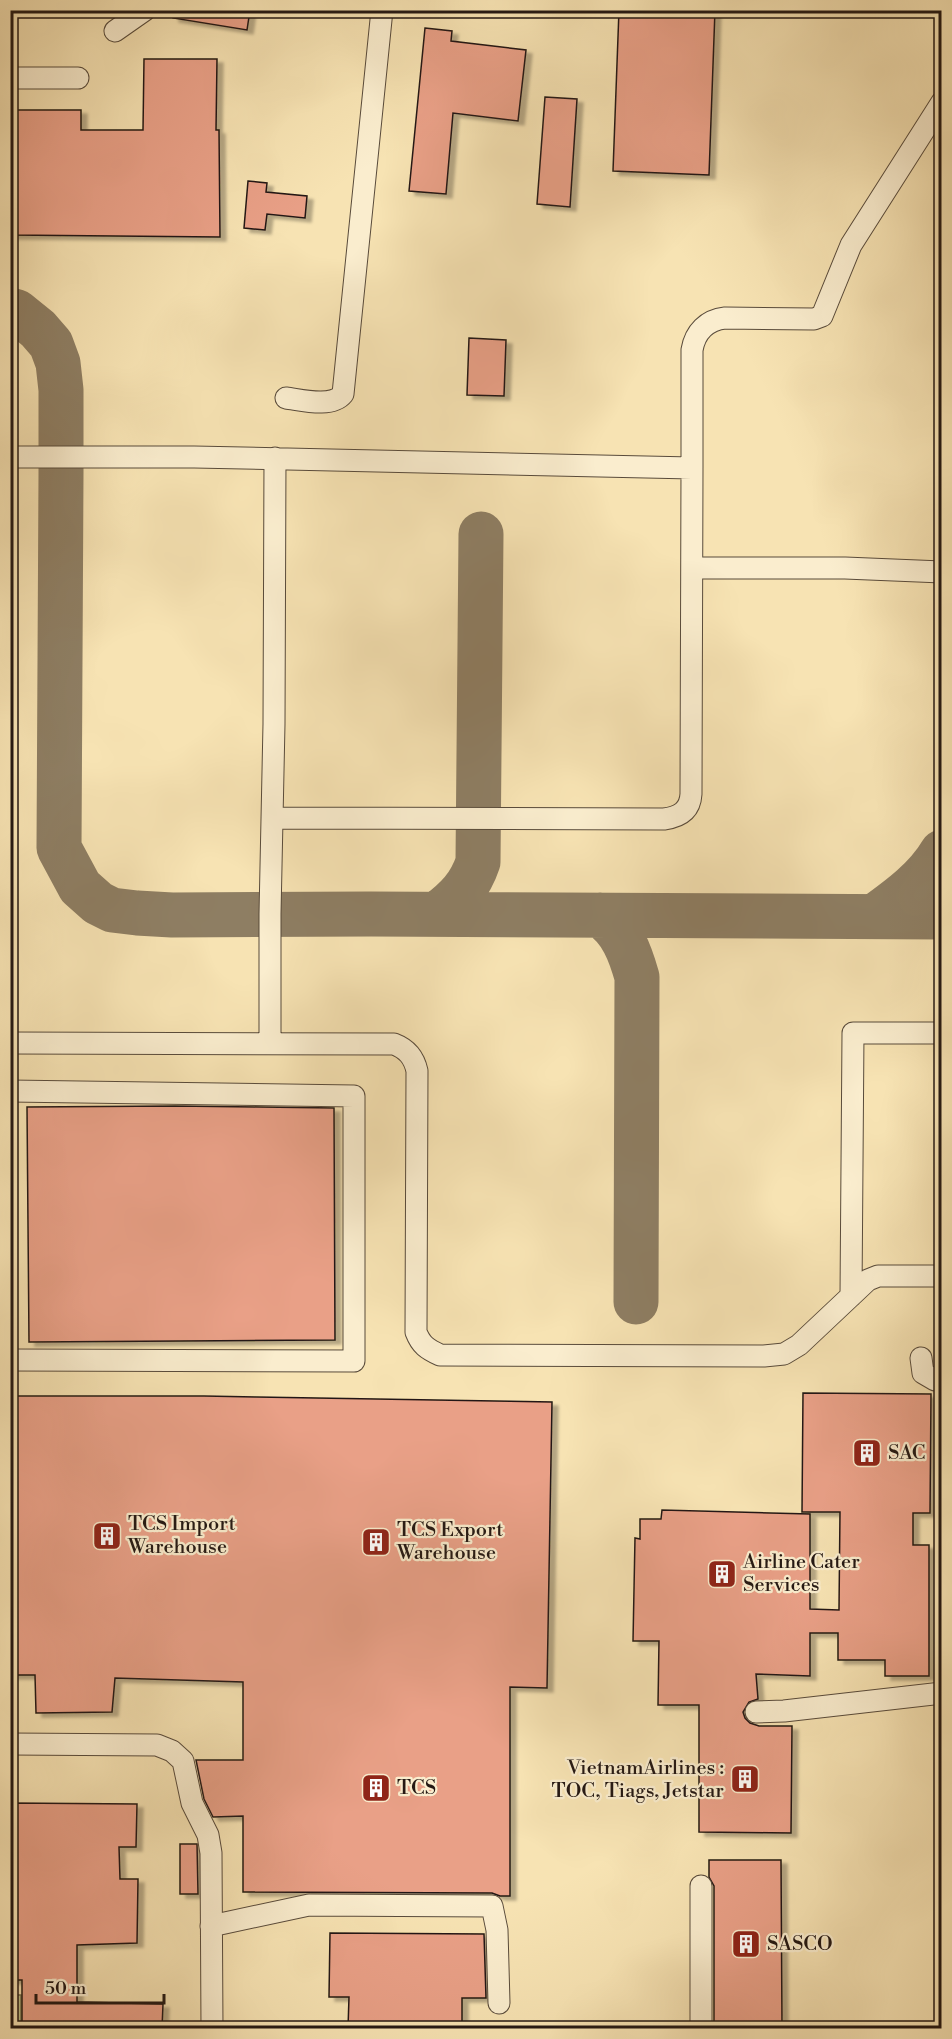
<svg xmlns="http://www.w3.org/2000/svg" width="952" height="2039" font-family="'Libre Bodoni',serif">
  <defs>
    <filter id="shadow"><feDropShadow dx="6" dy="4" stdDeviation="1.5" flood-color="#0004"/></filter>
  </defs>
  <rect width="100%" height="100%" fill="#f7e3b3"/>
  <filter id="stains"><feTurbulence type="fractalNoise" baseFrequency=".00333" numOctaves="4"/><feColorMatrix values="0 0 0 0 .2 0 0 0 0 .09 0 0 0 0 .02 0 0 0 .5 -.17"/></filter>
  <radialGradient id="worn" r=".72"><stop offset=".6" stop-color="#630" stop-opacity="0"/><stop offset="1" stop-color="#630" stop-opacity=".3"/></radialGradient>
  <!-- green -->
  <path fill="#c1c38a" stroke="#726e4e" stroke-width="1.5" d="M 10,1995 L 21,1995 L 21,2028 L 11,2028 Z"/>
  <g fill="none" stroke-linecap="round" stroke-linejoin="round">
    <!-- taxiway -->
    <path stroke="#8e7e63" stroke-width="45" d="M 10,310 L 17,312 L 38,329 L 51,344 L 58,363 L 61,390 L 61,474 L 59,848 L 80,887 L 98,903 L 112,910 L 137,913 L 172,915 L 371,914 L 942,917
      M 437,914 C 457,899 470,886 478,862 L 481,534
      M 600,915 C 622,930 630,952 637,977 L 636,1302
      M 875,916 C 900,898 926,879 942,852"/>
  </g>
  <!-- building -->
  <path fill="#e9a087" stroke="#241813" stroke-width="1.5" filter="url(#shadow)" d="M 174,10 L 250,10 L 247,30 L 173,18 Z
    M 619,10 L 715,10 L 709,175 L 613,171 Z
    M 425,28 L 452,31 L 451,41 L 526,50 L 518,121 L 453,113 L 446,194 L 409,191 Z
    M 144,59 L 217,59 L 216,130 L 219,130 L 220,237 L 10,235 L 10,110 L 81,110 L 81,130 L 143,130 Z
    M 545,97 L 577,99 L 570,207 L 537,204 Z
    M 248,181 L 267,183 L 266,192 L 307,196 L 305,218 L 267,214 L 265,230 L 244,228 Z
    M 469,338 L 506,340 L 504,396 L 467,395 Z
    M 175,1106 L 334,1108 L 335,1340 L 29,1342 L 27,1107 Z
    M 803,1393 L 931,1394 L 930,1513 L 913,1513 L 913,1545 L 929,1545 L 929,1676 L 885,1676 L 885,1660 L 838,1660 L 838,1633 L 810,1633 L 810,1676 L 756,1674 L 758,1699 L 749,1702 L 743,1712 L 745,1718 L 750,1723 L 759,1726 L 792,1726 L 791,1833 L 699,1832 L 699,1705 L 658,1705 L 659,1641 L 633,1641 L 635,1538 L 640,1539 L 640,1519 L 661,1519 L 662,1510 L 810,1514 L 810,1609 L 839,1610 L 840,1512 L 802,1512 Z
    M 10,1396 L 204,1396 L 552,1402 L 547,1688 L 510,1687 L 510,1896 L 500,1896 L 492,1893 L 243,1892 L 243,1816 L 213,1817 L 204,1799 L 196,1760 L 243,1760 L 243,1682 L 115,1678 L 112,1712 L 36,1713 L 35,1675 L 10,1675 Z
    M 10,1803 L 137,1804 L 136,1847 L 119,1847 L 120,1879 L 138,1879 L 137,1943 L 77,1945 L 77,2002 L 163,2004 L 162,2028 L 22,2028 L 22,1980 L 10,1980 Z
    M 180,1844 L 197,1844 L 198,1894 L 180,1894 Z
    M 709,1860 L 781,1860 L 782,2028 L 714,2028 L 714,1886 L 709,1877 Z
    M 330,1933 L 484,1934 L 486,1998 L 462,1998 L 462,2028 L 348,2028 L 349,1997 L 329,1997 Z"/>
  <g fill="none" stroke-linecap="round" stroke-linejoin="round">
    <!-- minor casing -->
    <g stroke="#594b3b" stroke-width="23">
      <path id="minor" d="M 115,31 L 145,10
        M 10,78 L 78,78
        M 286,398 C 302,400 332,408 343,394 L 382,10
        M 10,457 L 194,457 L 692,468 L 692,350 C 695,332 707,320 725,318 L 814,319 L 822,316 L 851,245 L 942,102
        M 692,568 L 845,568 L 942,572
        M 272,818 L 664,819 C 679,817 690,811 691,794 L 692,468
        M 10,1043 L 394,1044 C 407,1049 414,1057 417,1071 L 416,1332 C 421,1345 427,1349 440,1355 L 764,1356 L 784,1354 L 799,1345 L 868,1280 L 878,1276 L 942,1276
        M 270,1043 L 270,914 L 274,724 L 275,458
        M 10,1091 L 354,1096 L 354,1361 L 10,1360
        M 851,1296 L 853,1033 L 942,1033
        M 921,1358 L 923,1373 L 935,1380 L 942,1380
        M 756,1712 L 784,1711 L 942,1693
        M 10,1744 L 157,1745 L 172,1751 L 183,1761 L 192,1803 L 208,1835 L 211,1853 L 212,2028
        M 211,1926 L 309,1905 L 492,1906 L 497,1930 L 499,2003
        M 701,2028 L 701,1886"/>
    </g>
    <!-- minor -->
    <use href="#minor" stroke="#faedce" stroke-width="21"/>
  </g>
  <!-- icons -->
  <defs>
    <g id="building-square" transform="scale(1.5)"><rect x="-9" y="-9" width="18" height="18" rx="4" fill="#8f2418" stroke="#faedce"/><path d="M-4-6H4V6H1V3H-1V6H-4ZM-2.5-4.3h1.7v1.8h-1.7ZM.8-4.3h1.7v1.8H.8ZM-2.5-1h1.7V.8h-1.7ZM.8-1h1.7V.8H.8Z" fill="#fff"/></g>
  </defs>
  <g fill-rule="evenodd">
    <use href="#building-square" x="867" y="1453"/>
    <use href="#building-square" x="107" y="1536"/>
    <use href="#building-square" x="376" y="1542"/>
    <use href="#building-square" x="722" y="1574"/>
    <use href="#building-square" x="745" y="1779"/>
    <use href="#building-square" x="376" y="1788"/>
    <use href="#building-square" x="746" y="1944"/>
  </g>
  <g text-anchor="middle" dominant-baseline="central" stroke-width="4.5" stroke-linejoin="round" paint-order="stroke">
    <!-- poi labels -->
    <g font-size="20" fill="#241813" stroke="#faedce" text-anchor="start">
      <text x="888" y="1453">SAC</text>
      <text x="128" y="1524">TCS Import<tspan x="128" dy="23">Warehouse</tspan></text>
      <text x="397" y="1530">TCS Export<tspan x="397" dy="23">Warehouse</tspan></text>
      <text x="743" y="1562">Airline Cater<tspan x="743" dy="23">Services</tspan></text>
      <text x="724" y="1768" text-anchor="end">VietnamAirlines :<tspan x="724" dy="23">TOC, Tiags, Jetstar</tspan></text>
      <text x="397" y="1788">TCS</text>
      <text x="767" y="1944">SASCO</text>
    </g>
  </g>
  <!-- margin -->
  <rect width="952" height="2039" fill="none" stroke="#f7e3b3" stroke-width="36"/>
  <rect x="12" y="12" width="928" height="2015" fill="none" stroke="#241813" stroke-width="3"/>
  <rect x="18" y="18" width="916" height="2003" fill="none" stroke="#241813" stroke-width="1.5"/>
  <!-- scale -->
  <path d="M36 1994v9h128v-9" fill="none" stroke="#241813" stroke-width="3"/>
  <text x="45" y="1994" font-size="18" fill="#241813" stroke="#faedce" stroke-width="4.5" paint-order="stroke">50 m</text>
  <rect width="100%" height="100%" filter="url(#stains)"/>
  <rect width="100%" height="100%" fill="url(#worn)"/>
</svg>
